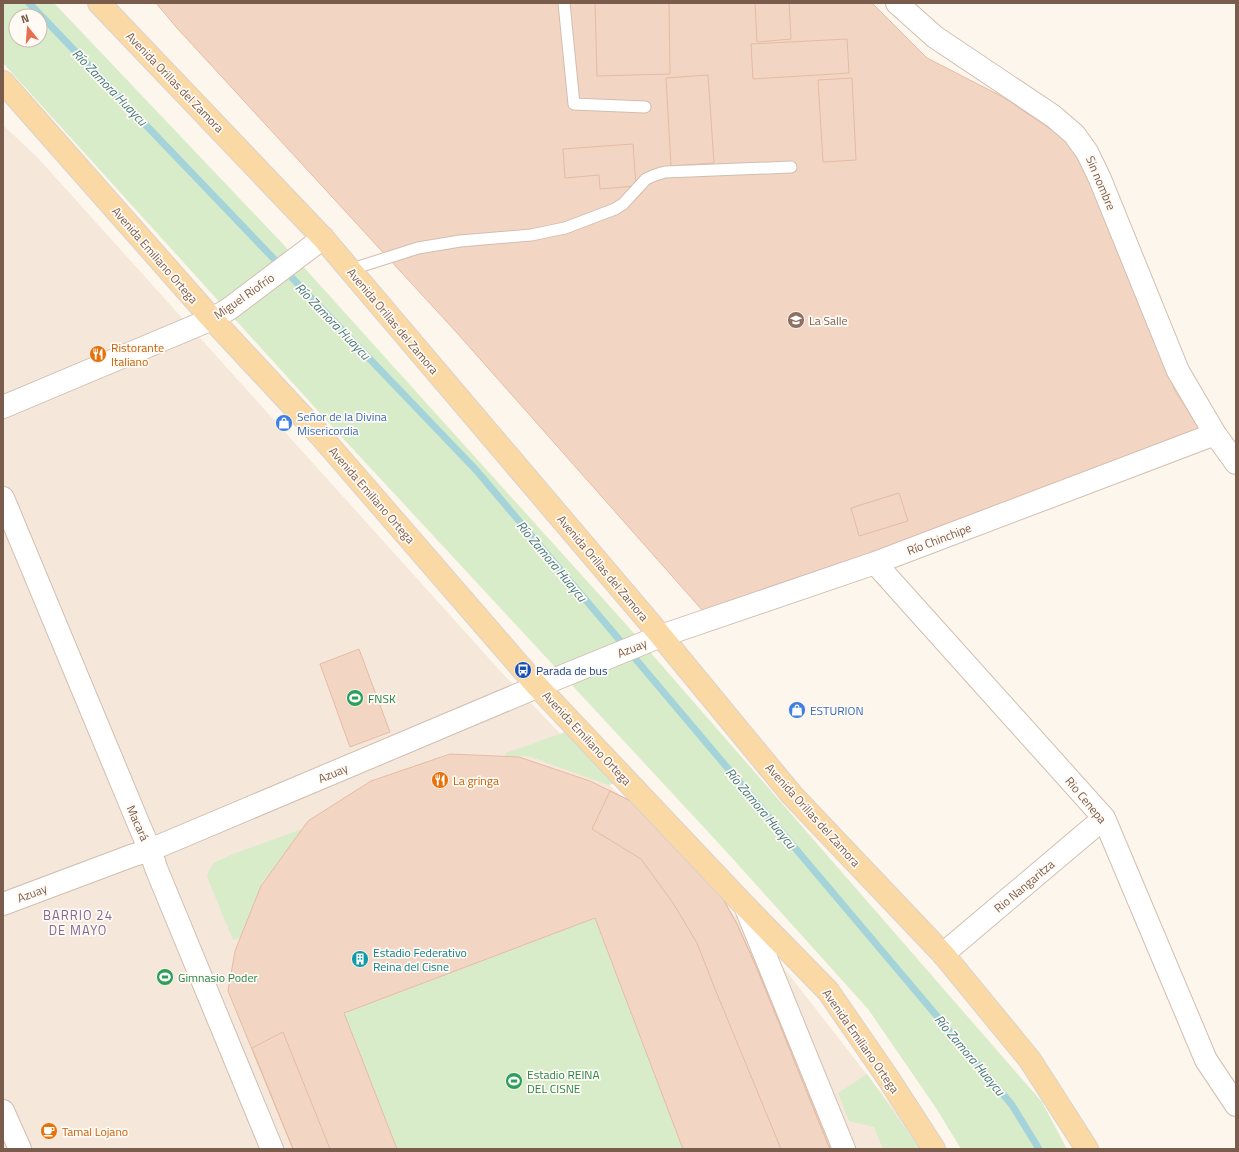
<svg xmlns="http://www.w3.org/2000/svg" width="1239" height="1152" font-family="'Titillium Web',sans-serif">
  <rect width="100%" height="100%" fill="#fdf6ec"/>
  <!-- residential -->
  <path fill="#f5e8da" d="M 3,125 L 38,158 L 503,674 L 776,958 L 925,1149 L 3,1149 Z"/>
  <!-- green -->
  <path fill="#d8ecc9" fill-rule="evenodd" d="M 3,3 L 54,3 L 282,243 L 624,622 L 1042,1102 L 1067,1149 L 961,1149 L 936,1108 L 868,1009 L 723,848 L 338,433 L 3,63 ZM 16,16 L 40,16 L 40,40 L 16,40 Z
    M 565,732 L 618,779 L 613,784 L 608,785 L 528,756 L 506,756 L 505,755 L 506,753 Z
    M 302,829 L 302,835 L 262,882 L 242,937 L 233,940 L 207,877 L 209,870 L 215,862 L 233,854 Z
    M 595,918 L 683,1149 L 397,1149 L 344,1013 Z
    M 867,1074 L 920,1149 L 883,1149 L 874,1127 L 849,1121 L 838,1093 Z"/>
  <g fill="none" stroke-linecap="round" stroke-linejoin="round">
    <!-- stream -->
    <path stroke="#a5d3da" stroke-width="7" d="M 29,3 L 476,470 L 1012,1105 L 1039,1149"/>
  </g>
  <!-- building -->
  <path fill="#f3d5c3" stroke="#e6bba3" d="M 156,3 L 872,3 L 927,58 L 1003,97 L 1068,141 L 1090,173 L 1175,391 L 1203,433 L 710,619 L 458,334 L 177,28 Z
    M 595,3 L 669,3 L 670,74 L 597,76 Z
    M 755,3 L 789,3 L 791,39 L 757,42 Z
    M 847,39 L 849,73 L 753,79 L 751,44 Z
    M 708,75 L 714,163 L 671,166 L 666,78 Z
    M 852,78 L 856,160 L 823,162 L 818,80 Z
    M 633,144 L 636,186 L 600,189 L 599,175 L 565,178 L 563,149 Z
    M 899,493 L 908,521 L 859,536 L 851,508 Z
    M 359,649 L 390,732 L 350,747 L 320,664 Z
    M 450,754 L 519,757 L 590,781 L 637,804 L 711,877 L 737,924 L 756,966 L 830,1149 L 683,1149 L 595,918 L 344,1013 L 397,1149 L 293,1149 L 228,991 L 235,951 L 261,886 L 308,821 L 371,781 Z
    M 610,791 L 637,804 L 711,877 L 737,924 L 756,966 L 830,1149 L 781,1149 L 715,989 L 697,943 L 673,903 L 641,859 L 592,829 Z
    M 283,1032 L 330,1149 L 293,1149 L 252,1048 Z"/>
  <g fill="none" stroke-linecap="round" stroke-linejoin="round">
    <!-- service casing -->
    <g stroke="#d1beb0" stroke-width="13">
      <path id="service" d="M 564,3 L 574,104 L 645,107
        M 349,270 L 418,248 L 460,241 L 531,235 L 565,228 L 615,209 L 623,204 L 646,179 L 655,175 L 665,172 L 791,167"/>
    </g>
    <!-- minor casing -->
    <g stroke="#d1beb0" stroke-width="24">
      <path id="minor" d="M 897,3 L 935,37 L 1053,116 L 1074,134 L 1087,152 L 1100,179 L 1178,371 L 1215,434 L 1236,463
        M 3,407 L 212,319 L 229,309 L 323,238
        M 3,498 L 142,832 L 150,850 L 156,868 L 272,1149
        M 875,563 L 1104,818 L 1198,1041 L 1206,1060 L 1236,1105
        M 3,904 L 131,856 L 150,850 L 553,680 L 661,636 L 875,563 L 1215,434
        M 745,906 L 844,1149
        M 943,954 L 1104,818"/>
    </g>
    <!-- tertiary casing -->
    <g stroke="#d1beb0" stroke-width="24">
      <path id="tertiary" d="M 3,1111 L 20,1149"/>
    </g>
    <!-- primary casing -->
    <g stroke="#dad1cd" stroke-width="24">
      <path id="primary" d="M 99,3 L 323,238 L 661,636 L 792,795 L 943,954 L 1030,1060 L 1087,1149
        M 3,82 L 212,319 L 319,434 L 538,687 L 745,906 L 828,991 L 888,1078 L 934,1149"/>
    </g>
    <!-- service -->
    <use href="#service" stroke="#fff" stroke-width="11"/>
    <!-- minor -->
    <use href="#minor" stroke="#fff" stroke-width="22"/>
    <!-- tertiary -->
    <use href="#tertiary" stroke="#fff" stroke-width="22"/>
    <!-- primary -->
    <use href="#primary" stroke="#fbd9a5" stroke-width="22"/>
  </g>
  <!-- icons -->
  <defs>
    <g id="university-disc" transform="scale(0.9)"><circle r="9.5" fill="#8d6e63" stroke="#fffaf3"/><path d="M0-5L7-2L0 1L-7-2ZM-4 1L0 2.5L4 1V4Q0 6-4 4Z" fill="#fff"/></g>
    <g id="restaurant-disc" transform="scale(0.9)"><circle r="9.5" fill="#e8710a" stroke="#fffaf3"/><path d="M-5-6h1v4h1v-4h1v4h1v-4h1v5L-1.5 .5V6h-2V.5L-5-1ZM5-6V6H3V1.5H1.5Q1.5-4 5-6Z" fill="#fff"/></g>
    <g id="shop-disc" transform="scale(0.9)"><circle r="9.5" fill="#3f7fe0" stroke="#fffaf3"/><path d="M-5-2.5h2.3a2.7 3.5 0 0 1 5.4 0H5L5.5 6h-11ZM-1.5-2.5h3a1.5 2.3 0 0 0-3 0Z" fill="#fff"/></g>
    <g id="bus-disc" transform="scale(0.9)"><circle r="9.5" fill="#1a4fb4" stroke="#fffaf3"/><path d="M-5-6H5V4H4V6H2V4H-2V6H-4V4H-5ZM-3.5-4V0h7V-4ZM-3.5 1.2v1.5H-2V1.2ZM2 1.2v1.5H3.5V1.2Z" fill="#fff"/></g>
    <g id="stadium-disc" transform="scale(0.9)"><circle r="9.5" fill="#2e9e5b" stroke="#fffaf3"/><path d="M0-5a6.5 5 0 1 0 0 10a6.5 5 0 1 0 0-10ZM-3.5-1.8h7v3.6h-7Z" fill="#fff"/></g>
    <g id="building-disc" transform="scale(0.9)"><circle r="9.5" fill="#0f9aa8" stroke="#fffaf3"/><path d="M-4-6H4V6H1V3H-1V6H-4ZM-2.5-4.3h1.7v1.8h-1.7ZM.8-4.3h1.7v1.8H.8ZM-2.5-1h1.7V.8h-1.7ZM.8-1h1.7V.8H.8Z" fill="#fff"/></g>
    <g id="cafe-disc" transform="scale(0.9)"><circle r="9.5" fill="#e8710a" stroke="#fffaf3"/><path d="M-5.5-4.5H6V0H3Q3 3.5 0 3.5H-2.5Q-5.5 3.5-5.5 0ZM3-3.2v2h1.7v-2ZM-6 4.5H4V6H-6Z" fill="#fff"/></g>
  </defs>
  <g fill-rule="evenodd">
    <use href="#university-disc" x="796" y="320"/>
    <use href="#restaurant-disc" x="98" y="354"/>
    <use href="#shop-disc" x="284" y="423"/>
    <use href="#bus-disc" x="523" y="670"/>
    <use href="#stadium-disc" x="355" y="698"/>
    <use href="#shop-disc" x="797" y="710"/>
    <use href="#restaurant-disc" x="440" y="780"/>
    <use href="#building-disc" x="360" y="959"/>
    <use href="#stadium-disc" x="165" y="977"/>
    <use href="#stadium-disc" x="514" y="1081"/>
    <use href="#cafe-disc" x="49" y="1131"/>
  </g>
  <g text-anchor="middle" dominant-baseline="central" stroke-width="3.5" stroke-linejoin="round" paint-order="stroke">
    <!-- street labels -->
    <g font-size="12" fill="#7a5c4d" stroke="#fffaf3">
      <text transform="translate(175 82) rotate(46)">Avenida Orillas del Zamora</text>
      <text transform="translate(1101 183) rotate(67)">Sin nombre</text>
      <text transform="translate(155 255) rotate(49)">Avenida Emiliano Ortega</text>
      <text transform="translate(244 296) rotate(-35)">Miguel Riofrío</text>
      <text transform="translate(393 321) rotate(50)">Avenida Orillas del Zamora</text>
      <text transform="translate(372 495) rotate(49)">Avenida Emiliano Ortega</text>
      <text transform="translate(939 539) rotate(-21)">Río Chinchipe</text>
      <text transform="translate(603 568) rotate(50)">Avenida Orillas del Zamora</text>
      <text transform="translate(632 648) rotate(-22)">Azuay</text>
      <text transform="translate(587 738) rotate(47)">Avenida Emiliano Ortega</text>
      <text transform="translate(333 773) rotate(-23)">Azuay</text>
      <text transform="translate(1086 800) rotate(50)">Rio Cenepa</text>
      <text transform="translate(813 815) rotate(48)">Avenida Orillas del Zamora</text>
      <text transform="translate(138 823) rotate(66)">Macará</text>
      <text transform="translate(1024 886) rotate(-40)">Rio Nangaritza</text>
      <text transform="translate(32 893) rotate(-21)">Azuay</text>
      <text transform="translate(861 1041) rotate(55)">Avenida Emiliano Ortega</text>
    </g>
    <!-- education labels -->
    <g font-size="12" fill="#785e54" stroke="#fffaf3" text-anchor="start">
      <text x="809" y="320">La Salle</text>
    </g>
    <!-- food labels -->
    <g font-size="12" fill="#c56008" stroke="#fffaf3" text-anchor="start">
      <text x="111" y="347">Ristorante<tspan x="111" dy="14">Italiano</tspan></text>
      <text x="453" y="780">La gringa</text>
      <text x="62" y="1131">Tamal Lojano</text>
    </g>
    <!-- shop labels -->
    <g font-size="12" fill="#366cbe" stroke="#fffaf3" text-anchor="start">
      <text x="297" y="416">Señor de la Divina<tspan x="297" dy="14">Misericordia</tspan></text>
      <text x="810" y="710">ESTURION</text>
    </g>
    <!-- transit labels -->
    <g font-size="12" fill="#164399" stroke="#fffaf3" text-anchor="start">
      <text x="536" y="670">Parada de bus</text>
    </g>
    <!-- leisure labels -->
    <g font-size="12" fill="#27864d" stroke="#fffaf3" text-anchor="start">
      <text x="368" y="698">FNSK</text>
      <text x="178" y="977">Gimnasio Poder</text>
      <text x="527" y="1074">Estadio REINA<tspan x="527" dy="14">DEL CISNE</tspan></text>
    </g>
    <!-- culture labels -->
    <g font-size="12" fill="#0d838f" stroke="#fffaf3" text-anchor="start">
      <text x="373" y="952">Estadio Federativo<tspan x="373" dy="14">Reina del Cisne</tspan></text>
    </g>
    <!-- water labels -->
    <g font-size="13" font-style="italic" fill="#437c86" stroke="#fffaf3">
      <text transform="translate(110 87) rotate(46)">Río Zamora Huaycu</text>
      <text transform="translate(333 321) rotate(46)">Río Zamora Huaycu</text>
      <text transform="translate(552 561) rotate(50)">Río Zamora Huaycu</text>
      <text transform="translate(761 808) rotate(50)">Río Zamora Huaycu</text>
      <text transform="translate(970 1055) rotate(50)">Río Zamora Huaycu</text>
    </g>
    <!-- neighbourhood labels -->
    <g font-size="13" letter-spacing="1" fill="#846695" stroke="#fffaf3">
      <text x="78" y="915">BARRIO 24<tspan x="78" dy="15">DE MAYO</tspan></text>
    </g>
  </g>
  <!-- border -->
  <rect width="1239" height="1152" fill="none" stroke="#7a5c4d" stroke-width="8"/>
  <!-- north arrow -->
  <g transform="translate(28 28) rotate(343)"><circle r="19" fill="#fffaf3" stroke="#cabbb1"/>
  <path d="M0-3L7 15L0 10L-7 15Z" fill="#e76f51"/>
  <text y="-6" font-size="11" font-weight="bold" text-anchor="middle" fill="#7a5c4d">N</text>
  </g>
</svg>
